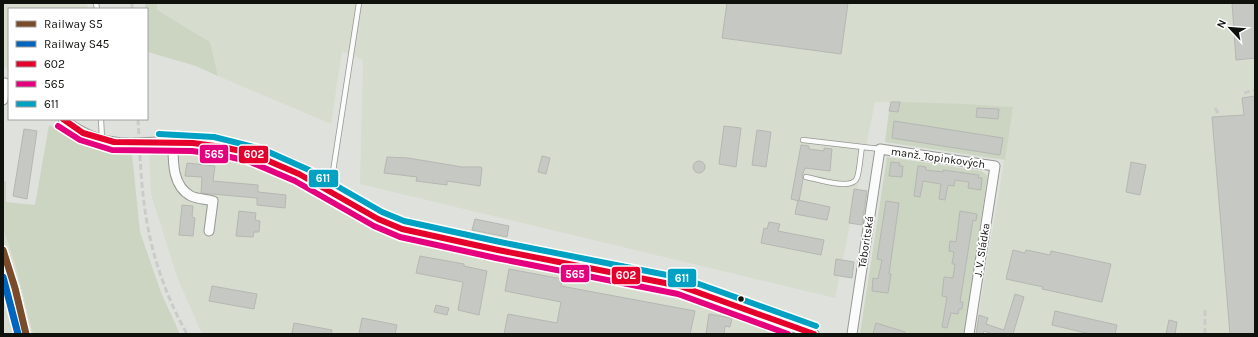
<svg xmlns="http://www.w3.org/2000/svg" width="1258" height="337" font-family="Karla,sans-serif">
  <rect width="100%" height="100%" fill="#dfe2dc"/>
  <!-- built -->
  <path fill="#d6dcce" d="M 3,3 L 87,3 L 88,9 L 9,9 L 9,69 L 3,66 Z
    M 157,3 L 1255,3 L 1255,334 L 994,334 L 976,329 L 1013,107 L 875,102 L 835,298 L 360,184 L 363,60 L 342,51 L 331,124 L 218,76 L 210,42 L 157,10 Z
    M 149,153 L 213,156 L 266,171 L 397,239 L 718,309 L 793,334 L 202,334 L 177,277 L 151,194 Z
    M 3,228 L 16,267 L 33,334 L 3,334 Z"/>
  <!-- green -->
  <path fill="#ccd4c2" d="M 145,3 L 157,3 L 157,10 L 210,42 L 218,76 L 196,66 L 148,52 L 147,9 L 145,9 Z
    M 900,102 L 965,104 L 1013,107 L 1005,160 L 885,142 L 889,111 L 898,112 Z
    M 49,125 L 90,148 L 132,154 L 140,232 L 162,295 L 180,334 L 33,334 L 16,267 L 3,228 L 3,181 L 6,181 L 6,202 L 35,205 Z
    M 887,157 L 981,171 L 987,175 L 987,179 L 964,334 L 860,334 Z"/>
  <!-- building -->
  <path fill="#c6c8c3" stroke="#b5b7b2" d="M 727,3 L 848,3 L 841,54 L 722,38 Z
    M 1232,3 L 1255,3 L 1255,58 L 1236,60 Z
    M 1255,96 L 1255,334 L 1230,334 L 1212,117 L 1244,115 L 1242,98 Z
    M 891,102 L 900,102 L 898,112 L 889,111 Z
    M 977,108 L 999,109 L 998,119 L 976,117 Z
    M 894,121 L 1003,138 L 1000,155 L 892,138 Z
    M 724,126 L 741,128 L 736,167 L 719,164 Z
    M 24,129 L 37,131 L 27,199 L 13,196 Z
    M 757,130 L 771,132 L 766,167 L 752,165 Z
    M 801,145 L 809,146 L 809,149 L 824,151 L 824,148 L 832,149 L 830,171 L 805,168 L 802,176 L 803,179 L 799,201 L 791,199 Z
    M 542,156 L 550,158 L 546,174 L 538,172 Z
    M 387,157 L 408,158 L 462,167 L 480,167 L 482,168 L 480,186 L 447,181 L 447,185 L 416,181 L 417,177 L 384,173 Z
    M693 167a6 6 0 1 1 12 0a6 6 0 1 1-12 0Z
    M 891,162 L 900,163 L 899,166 L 903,166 L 902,177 L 889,176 Z
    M 1131,162 L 1146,165 L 1140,195 L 1126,192 Z
    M 187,163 L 215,166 L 213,181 L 258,185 L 258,192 L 286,195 L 285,208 L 257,205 L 257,198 L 201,193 L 202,177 L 185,176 Z
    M 918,166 L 926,167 L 926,170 L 943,172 L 943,170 L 979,175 L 978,178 L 982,178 L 981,190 L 968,188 L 969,182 L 955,180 L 954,186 L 948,185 L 945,200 L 939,199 L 941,184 L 923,181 L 920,197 L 914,196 Z
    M 854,189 L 867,191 L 862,225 L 849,223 Z
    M 798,200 L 830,207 L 827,220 L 795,214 Z
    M 886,201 L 899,203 L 889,274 L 891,274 L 888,293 L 872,291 L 873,278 L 878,279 L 882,260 L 877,259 Z
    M 182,205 L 193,206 L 192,217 L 195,218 L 193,236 L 179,235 Z
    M 239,211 L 256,213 L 255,220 L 260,221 L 259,232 L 254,232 L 253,237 L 236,236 Z
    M 960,211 L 977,214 L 976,221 L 973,220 L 960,302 L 963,302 L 962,309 L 959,309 L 958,314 L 951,313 L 947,328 L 942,327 L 947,297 L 942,296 L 944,277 L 953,278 L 955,264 L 952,264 L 954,252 L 949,251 L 950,241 L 956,242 Z
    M 475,219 L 509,226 L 507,237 L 472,230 Z
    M 769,222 L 780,224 L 778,231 L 824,240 L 821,255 L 761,243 L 764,228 L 767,229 Z
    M 1013,250 L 1025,253 L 1026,250 L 1050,255 L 1051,251 L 1111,264 L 1102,302 L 1042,289 L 1043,287 L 1006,279 Z
    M 420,256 L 464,264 L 464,266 L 487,271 L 479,315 L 458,310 L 463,282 L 416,273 Z
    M 836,259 L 854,262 L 852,278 L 834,275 Z
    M 509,269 L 562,279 L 561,286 L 695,311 L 690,334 L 504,334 L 508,314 L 557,323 L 561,302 L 505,291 Z
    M 212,286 L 257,294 L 254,309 L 209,301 Z
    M 1015,294 L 1024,297 L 1013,334 L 993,334 L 984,331 L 983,334 L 976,334 L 979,315 L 988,318 L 986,324 L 1004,330 Z
    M 436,305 L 449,308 L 447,315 L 434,312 Z
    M 1055,311 L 1117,325 L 1115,334 L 1090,334 L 1052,325 Z
    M 709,314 L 732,318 L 730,327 L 725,326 L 724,334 L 706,334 Z
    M 362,318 L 397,325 L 395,334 L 359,334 Z
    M 1169,320 L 1177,322 L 1175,334 L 1166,334 Z
    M 294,323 L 332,330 L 331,334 L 300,334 L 292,333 Z
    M 876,323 L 905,332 L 904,334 L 873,334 Z"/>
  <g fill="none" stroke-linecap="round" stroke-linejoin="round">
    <!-- lane casing -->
    <g stroke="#949792" stroke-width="6">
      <path id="lane" d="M 96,3 L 97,9
        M 101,119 L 102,139
        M 803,140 L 880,149
        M 806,177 C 817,179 852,191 857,178 C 860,169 860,157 862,147
        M 330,191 L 359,3"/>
    </g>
    <!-- street casing -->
    <g stroke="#949792" stroke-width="11">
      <path id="street" d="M 3,100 L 5,83
        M 63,119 C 85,136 106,144 134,143
        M 159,142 L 193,143 L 213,145 L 259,157 L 305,177 L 378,219 L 402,229 L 498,250 L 680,286 L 786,325 L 814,334
        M 173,142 C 173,161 172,186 191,196 C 197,199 206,199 213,201 L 209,231
        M 852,334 L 880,149 L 995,166 L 969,334"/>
    </g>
    <!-- lane -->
    <use href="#lane" stroke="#fafbfa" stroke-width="4.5"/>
    <!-- street -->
    <use href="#street" stroke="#fafbfa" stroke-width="9"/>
    <!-- rail -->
    <path stroke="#cbccca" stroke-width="3" stroke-dasharray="6 3" stroke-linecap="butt" d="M 132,3 L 132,9
      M 1244,93 L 1255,90
      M 1215,108 L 1220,116
      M 138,119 C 140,156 141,192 148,228 C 155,265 169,302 187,334
      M 1205,334 L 1205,307"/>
    <!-- street-bridge casing -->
    <g stroke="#949792" stroke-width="11" stroke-linecap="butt">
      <path id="street-bridge" d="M 134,143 L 159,142"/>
    </g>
    <!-- street-bridge -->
    <use href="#street-bridge" stroke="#fafbfa" stroke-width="9"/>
    <!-- bus-1 casing -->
    <g stroke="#fff" stroke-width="9">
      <path id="bus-1" d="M 63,119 L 83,133 L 114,142 L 193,143 L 222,147 L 250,153 L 299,174 L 378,219 L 402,229 L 498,250 L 680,286 L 814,334"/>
    </g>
    <!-- bus-2 casing -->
    <g stroke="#fff" stroke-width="9">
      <path id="bus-2" d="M 58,126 L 80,140 L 112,150 L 192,151 L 221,155 L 248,161 L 295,181 L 374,226 L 400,237 L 496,258 L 678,294 L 788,334"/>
    </g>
    <!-- bus-3 casing -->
    <g stroke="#fff" stroke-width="9">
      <path id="bus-3" d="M 159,134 L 214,137 L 262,149 L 309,170 L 382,212 L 404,221 L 500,242 L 682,278 L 816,326"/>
    </g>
    <!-- bus-1 -->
    <use href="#bus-1" stroke="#e4002b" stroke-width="6"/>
    <!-- bus-2 -->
    <use href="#bus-2" stroke="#e5007d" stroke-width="6"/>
    <!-- bus-3 -->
    <use href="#bus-3" stroke="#01a1c4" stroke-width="6"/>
    <!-- rail-1 casing -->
    <g stroke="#fff" stroke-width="10">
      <path id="rail-1" d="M 3,250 L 15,288 L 26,334"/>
    </g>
    <!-- rail-2 casing -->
    <g stroke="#fff" stroke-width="10">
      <path id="rail-2" d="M 3,277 L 18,334"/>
    </g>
    <!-- rail-1 -->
    <use href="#rail-1" stroke="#7a4b2a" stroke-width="7"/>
    <!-- rail-2 -->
    <use href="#rail-2" stroke="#0065bd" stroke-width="7"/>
  </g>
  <!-- markers -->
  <circle fill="#0f110d" stroke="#fff" stroke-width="1.5" cx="741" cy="299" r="3.5"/>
  <g text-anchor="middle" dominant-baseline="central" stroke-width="3.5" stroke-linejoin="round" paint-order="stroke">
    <!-- street labels -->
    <g font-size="11" fill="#0f110d" stroke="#fff">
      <text transform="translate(938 158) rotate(8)">manž. Topinkových</text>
      <text transform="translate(866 242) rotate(-81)">Táboritská</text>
      <text transform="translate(982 250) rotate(-81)">J. V. Sládka</text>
    </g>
  </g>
  <g stroke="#fff" stroke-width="1.5">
    <rect x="199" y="144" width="30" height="20" rx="4" fill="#e5007d"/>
    <rect x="238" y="145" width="31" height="19" rx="4" fill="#e4002b"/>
    <rect x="308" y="169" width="31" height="19" rx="4" fill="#01a1c4"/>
    <rect x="560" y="264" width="30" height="19" rx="4" fill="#e5007d"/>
    <rect x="611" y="266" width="30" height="19" rx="4" fill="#e4002b"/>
    <rect x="667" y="268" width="30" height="20" rx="4" fill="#01a1c4"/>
  </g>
  <g font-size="11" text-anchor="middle" font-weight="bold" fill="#fff">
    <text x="214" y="158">565</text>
    <text x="254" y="158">602</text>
    <text x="323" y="182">611</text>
    <text x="575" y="278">565</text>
    <text x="626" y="279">602</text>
    <text x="682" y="282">611</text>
  </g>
  <!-- border -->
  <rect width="1258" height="337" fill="none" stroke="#0f110d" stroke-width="8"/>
  <!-- legend -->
  <rect x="8" y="8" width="140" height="112" fill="#ffffff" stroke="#9fa09e"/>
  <rect x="16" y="21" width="20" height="6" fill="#7a4b2a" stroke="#9fa09e"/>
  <text x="44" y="28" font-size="12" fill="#0f110d">Railway S5</text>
  <rect x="16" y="41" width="20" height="6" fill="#0065bd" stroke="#9fa09e"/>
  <text x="44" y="48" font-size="12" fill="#0f110d">Railway S45</text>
  <rect x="16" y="61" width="20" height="6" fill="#e4002b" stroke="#9fa09e"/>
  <text x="44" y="68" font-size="12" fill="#0f110d">602</text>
  <rect x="16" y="81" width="20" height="6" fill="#e5007d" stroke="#9fa09e"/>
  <text x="44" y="88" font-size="12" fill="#0f110d">565</text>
  <rect x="16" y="101" width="20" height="6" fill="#01a1c4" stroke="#9fa09e"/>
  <text x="44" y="108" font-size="12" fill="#0f110d">611</text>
  <!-- north arrow -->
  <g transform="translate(1230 28) rotate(296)" stroke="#ffffff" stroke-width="3" paint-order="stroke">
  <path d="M0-3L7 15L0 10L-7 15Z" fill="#0f110d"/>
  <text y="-6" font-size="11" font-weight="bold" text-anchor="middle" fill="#0f110d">N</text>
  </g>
</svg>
